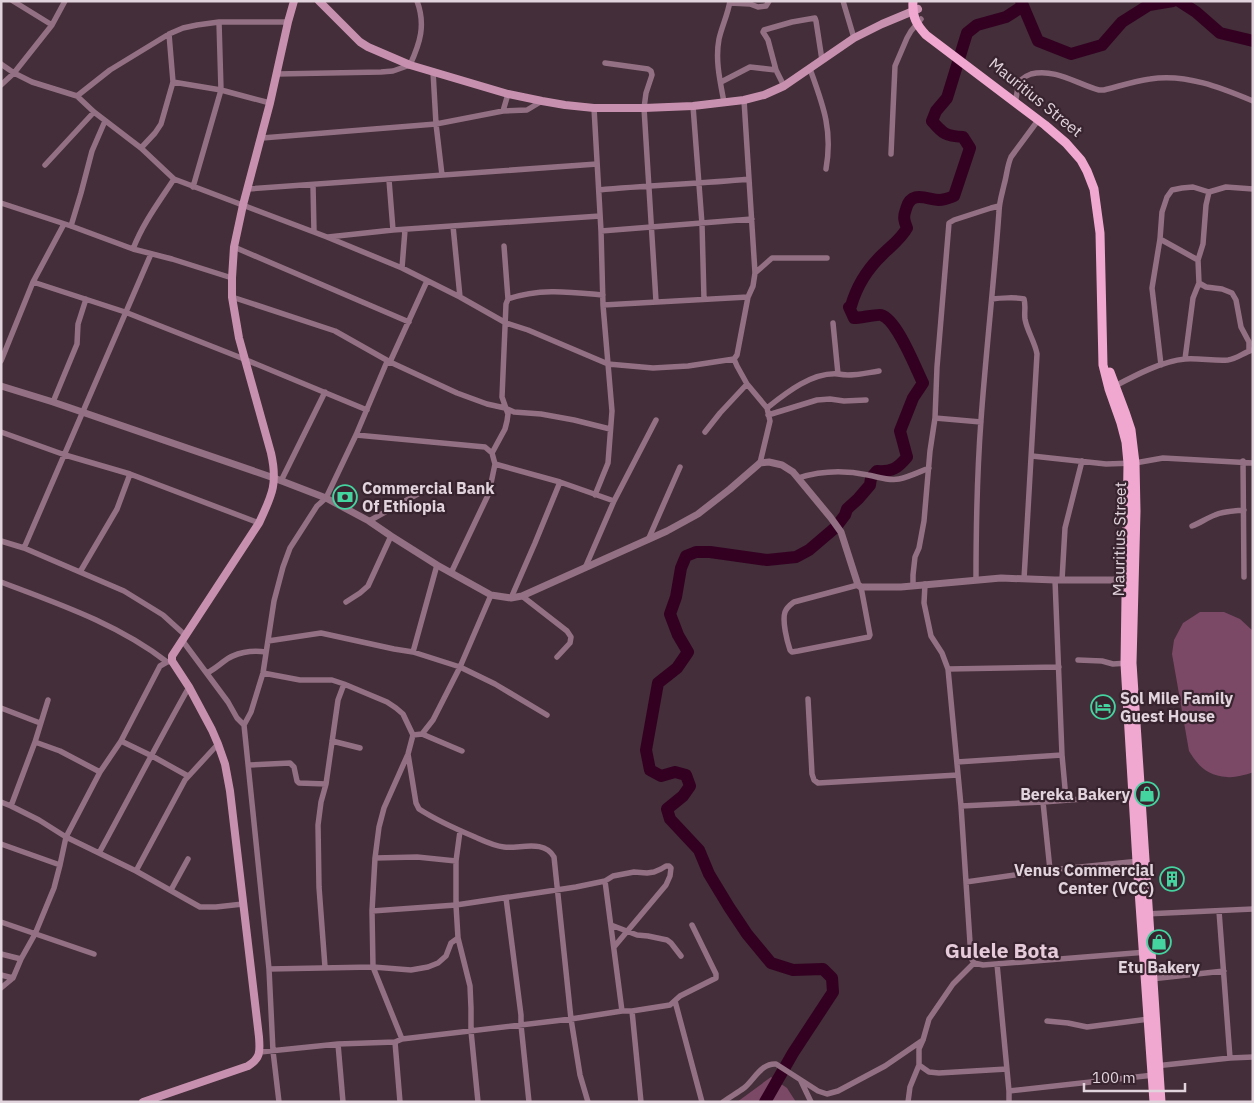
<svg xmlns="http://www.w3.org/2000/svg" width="1254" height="1103" font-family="'IBM Plex Sans',sans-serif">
  <rect width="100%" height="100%" fill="#432e39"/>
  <!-- green -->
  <path fill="#7b4866" d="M 1200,612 L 1224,612 L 1240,619 L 1253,631 L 1253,772 L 1251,773 C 1244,775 1234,778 1227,777 C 1208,776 1198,766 1189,751 L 1172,654 L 1174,640 L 1183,623 Z
    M 771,1077 L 787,1088 L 796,1102 L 737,1102 Z"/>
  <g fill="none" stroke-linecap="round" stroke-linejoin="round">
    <!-- river -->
    <path stroke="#302" stroke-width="12" d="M 1021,1 L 1038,41 L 1071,54 L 1102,45 L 1122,22 L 1149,5 L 1173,1
      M 1179,1 L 1196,12 L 1220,33 L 1253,41
      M 765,1102 L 793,1053 L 833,992 L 832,978 L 823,969 L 793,970 L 771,963 L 747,934 L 729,907 L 709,874 L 699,850 L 670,819 L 667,809 L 683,796 L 690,786 L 686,775 L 675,772 L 661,776 L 650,770 L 646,750 L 658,683 L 677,668 L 688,652 L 678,635 L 670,614 L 676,597 L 681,568 L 686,556 L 696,552 L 710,552 L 767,560 L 796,557 L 809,550 L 836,527 L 845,515 L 847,509 L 858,499 L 870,485 L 871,478 L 877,471 C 892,472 898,468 907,457 L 900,431 L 913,398 L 923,383 C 916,369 897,319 881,315 C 877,314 860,318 854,318 L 849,307 L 851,306 C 857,285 867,269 883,254 C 892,245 901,239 907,228 C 904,221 903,217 906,209 C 911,190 926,199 939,200 C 945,200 949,198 954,196 L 970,148 L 963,137 C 946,136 943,134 932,121 L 936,111 L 947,98 L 967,33 L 977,25 L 1006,17 L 1023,6"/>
    <!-- minor -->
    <path stroke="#937083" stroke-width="5.5" d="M 13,1 L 52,25
      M 843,1 L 854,38
      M 730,3 L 750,4 L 758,7 L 766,6 L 769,1
      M 605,63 L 648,69 L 651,71 L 652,75 L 646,93 L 644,108 L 656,301
      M 1,64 L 14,73 L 32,82 L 77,96 L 94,112 L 141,148 L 174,179 L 327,237 L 402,268 L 460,297 L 506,323 L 528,330 L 608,364 L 653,368 L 688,366 L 734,359 L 737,366 L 747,384 L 767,408 L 770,421 L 760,463
      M 810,69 C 823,105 833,130 826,169
      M 433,71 L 436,124 L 442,175
      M 277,74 L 381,72 L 393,71 L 410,65 C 420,43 426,25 417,1
      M 173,82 L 221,90 L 270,103
      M 721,82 L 750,67 L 776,70
      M 1,85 L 14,73 L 52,25 L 65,1
      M 784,86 L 776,70 L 768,40 L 763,32 L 764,30 L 792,22 L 815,18 L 816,21 L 822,60
      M 77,96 L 110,70 L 169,34 L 183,28 L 197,25 L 219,22 L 288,22
      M 724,102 C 720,81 715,60 719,39 C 722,26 728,14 730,1
      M 1015,103 C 1017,96 1017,86 1021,80 C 1024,77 1028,75 1031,74 C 1055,68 1077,84 1099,90 L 1104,90 C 1120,86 1135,81 1150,79 C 1185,73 1222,88 1253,101
      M 693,106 L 702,224 L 704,299
      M 594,108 L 601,231 L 603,305 L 612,411 L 608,463 L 595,495
      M 503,111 L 527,110 L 542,101
      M 262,138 L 436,124 L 503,111 L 508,94
      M 141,148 L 155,133 L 161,124 L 173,82 L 169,34
      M 891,154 L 895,66 L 907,38 L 911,31 L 921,19
      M 45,165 L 94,112
      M 389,180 L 393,230
      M 313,185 L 314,232
      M 193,187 L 221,90 L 219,22
      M 248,189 L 597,164
      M 599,190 C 649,185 699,184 749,179
      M 1,203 L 71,226 L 133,249 L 172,259 L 232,278
      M 71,226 L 81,193 L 92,151 L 105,121
      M 453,226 L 460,297
      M 601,231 L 752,219
      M 328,237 L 393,230 L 600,216
      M 1160,239 L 1198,260
      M 234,247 L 409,322
      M 133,249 C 143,223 159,202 174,179
      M 402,268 L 405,230
      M 755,273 L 772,258 L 827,258
      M 33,282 L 125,312 L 244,359 L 367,410
      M 1199,283 L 1206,287 L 1222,289 L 1232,293 L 1236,300 L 1241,327 L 1249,342 L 1249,350
      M 232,297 L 335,331 L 390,362 L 457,393 L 487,404 L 505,408 L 514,412 L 541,414 L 574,420 L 610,429
      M 508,299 C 540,288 570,292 603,295
      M 992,299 C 999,298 1017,297 1024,299 C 1026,306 1024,312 1025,319 C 1027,331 1035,342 1037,354 L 1024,579
      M 603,305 L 748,297
      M 734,359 L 737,355 L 748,297 L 753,286 L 755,273 L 744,100
      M 1185,359 L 1193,298 L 1199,283 L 1198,260 L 1203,244 L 1206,205 L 1209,192
      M 1,361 L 33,282 L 64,224
      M 1161,365 L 1152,288 L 1160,239 L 1162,212 L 1167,197 L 1172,190 L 1182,188 L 1193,187 L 1209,192 L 1226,187 L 1253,189
      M 838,374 C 852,377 865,373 879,371
      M 1113,387 C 1134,376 1162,361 1185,359 C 1199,358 1214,361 1228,360 C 1237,359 1244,352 1253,350
      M 53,402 L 77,344 L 78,324 L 86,299
      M 767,408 C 786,393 812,372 838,374 L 833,323
      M 768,415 L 817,400 L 830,399 L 844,401 L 866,400
      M 935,418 L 981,422
      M 1,432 L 65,455 L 130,474 L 259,523
      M 705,432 L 720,413 L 747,384
      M 356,435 L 485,447 L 492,453 L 495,464 L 489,493 L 451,573
      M 492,453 L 505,429 L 507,421 L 508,414 L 502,397 L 506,304 L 508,299 L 504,246
      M 1032,456 L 1106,464 L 1135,463 L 1163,458 L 1253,463
      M 1243,461 L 1244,577
      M 495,464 L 560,482 L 614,501
      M 798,478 C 820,471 845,470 868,475 C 879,477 888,481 899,479 C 909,477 919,472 929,468
      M 281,481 L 325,392
      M 369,521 L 425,490
      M 1192,526 C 1200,523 1207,518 1215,515 C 1224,511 1234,511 1244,510
      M 648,540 L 680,467
      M 1,541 L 24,548 L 124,591 L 163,615 L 185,635
      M 24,548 L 151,254
      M 585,568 L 614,501 L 656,420
      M 80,572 L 117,509 L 130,474
      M 976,580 C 976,527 977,474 981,420 C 986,351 994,282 999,212 C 999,203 1002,194 1004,185 C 1007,175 1007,166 1011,157 L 1039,119
      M 1055,580 L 1062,755 L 1066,799
      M 1062,580 L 1065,528 L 1082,461
      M 1,582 C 59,604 118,624 167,662
      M 925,584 L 924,603 L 931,636 L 942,653 L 948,669 L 961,806 L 971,958 L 974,963
      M 858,585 L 794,602 C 790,605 787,607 785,612 C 782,621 787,641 790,650 L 792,652 L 798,651 L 869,637 L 870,635 L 861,587
      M 913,585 L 913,575 L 915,557 L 919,548 L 924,521 L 930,451 L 935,418 L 937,367 L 949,223 L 954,220 L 991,208 L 999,206
      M 522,596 L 567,631 L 571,637 L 570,643 L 557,657
      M 511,598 L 535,543 L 560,482
      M 346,602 L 360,593 L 368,586 L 391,536
      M 182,640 L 228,702 L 237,718 L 244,725
      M 268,641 L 321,633 L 394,649 L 413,652 L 460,667 L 495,684 L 547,715
      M 413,652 L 437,565
      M 1078,660 L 1102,661 L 1113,664 L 1128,663
      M 948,669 L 1059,667
      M 207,673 C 213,670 218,666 223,662 C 235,652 252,650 266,652
      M 263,673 L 300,680 L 332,680 L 344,684 L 387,702 L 396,708 L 403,714 L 413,735 L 408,754 L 384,808 L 379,827 L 375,858 L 372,911 L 373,967 L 402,1039
      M 808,699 L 812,774 L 814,780 L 818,783 L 958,775
      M 1,708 L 40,723
      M 422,734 L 462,751
      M 413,735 L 422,734 L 433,720 L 460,667 L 491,595
      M 121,741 L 152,756 L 188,776
      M 332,741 L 360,748
      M 35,742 L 60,751 L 100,772
      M 408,754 L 416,803 L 419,809 C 436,820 456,829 475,837 C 484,841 494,846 504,847 C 520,849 544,839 554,857 L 571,1019 L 580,1075 L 588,1102
      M 957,762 L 1062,755
      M 249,765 L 290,763 L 294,767 L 297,781 L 299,783 L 326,784
      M 1,802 L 11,806 L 39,820 L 66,837 L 136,871 L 200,907 L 216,907 L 243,904
      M 1043,802 L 1050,870
      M 11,806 L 35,742 L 48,700
      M 961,806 L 1043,802 L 1136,795
      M 460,831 L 456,861 L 456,905 L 458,938 L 470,986 L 471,1008 L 471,1031 L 478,1102
      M 1,844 L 60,865
      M 99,853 C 129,798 158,742 189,687
      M 375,858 L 417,857 L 456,861
      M 136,871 L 185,780 L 218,744
      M 605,881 L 622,1011
      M 966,882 L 1050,870 L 1140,861
      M 171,890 L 188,859
      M 506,898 L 521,1015 L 521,1025 L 529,1102
      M 372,911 L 456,905 L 576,887 L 605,881 L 613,876 L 634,872 L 647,873 L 654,872 L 661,869 L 666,866 L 669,866 L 671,868 L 670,876 L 666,885 L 614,947
      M 1219,911 L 1230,1058
      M 1145,914 L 1253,909
      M 1,922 L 94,954
      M 611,925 L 637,935 L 648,936 L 667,940 L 671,943 L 681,956
      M 1,954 L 21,959
      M 974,963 L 983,965 L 1147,952
      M 997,964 L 1009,1091 L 1009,1102
      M 325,967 L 319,887 L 318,825 L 321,802 L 326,784 L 338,700 L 344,684
      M 269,969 L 373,967 L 411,970 L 428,967 L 438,963 L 446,956 L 451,943 L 458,938
      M 1,975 L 13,978
      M 1151,979 L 1224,971
      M 1,988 L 13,978 L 21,959 L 35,934 L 54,888 L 60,865 L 66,837 L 100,772 L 121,741 L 160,666 L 167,662 L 172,661
      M 675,1001 L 702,1102
      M 632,1011 L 641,1102
      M 1047,1021 L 1068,1023 L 1087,1027 L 1149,1019
      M 395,1042 L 400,1102
      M 338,1044 L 343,1102
      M 260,1052 L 338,1044 L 395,1042 L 402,1039 L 571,1019 L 622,1011 L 632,1011 L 670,1005 L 680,996 L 716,978 L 716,974 L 692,925
      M 919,1065 L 929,1072 L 939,1073 L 1007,1069
      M 1155,1066 L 1230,1058 L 1253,1057
      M 801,1081 L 811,1102
      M 1009,1091 L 1154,1075
      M 279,1102 L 273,1051 L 269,969 L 244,725 L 251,712 L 263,673 L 274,601 L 283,567 L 290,548 L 317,506 L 326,498 L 356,435 L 386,364 L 390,362 L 427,281
      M 723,1102 C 730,1097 737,1093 744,1088 C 754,1080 761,1063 776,1064 L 818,1091 L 827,1094 L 838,1091 L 885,1066 L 923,1040
      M 908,1102 L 910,1087 L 919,1065 L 919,1049 L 923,1040 L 929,1019 L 953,984 L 974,963"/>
    <!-- tertiary -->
    <path stroke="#937083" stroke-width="7" d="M 1,386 L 53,402 L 274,478 L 326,498 L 369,521 L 391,536 L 437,565 L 491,595 L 511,598 L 522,596 L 667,531 L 698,514 L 730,489 L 760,463 L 769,462 L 782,465 L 793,472 L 831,518 L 841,532 L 858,585 L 861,587 L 901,587 L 1001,578 L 1055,580 L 1131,580"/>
    <!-- secondary -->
    <path stroke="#c890af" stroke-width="8" d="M 319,1 L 360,42 L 368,47 L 410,65 L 508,94 L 542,101 L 565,105 L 594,108 L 644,108 L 693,106 L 744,100 L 764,95 L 784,86 L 854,38 L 882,24 L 918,9
      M 143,1102 L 248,1066 C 261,1058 260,1051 259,1037 L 230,791 L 225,764 L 218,744 L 212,730 L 189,687 L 172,661 L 172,656 L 259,523 C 272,495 278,484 271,453 L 239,338 L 232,297 L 232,278 L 234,247 L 243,205 L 270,103 L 288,22 L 294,1"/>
    <!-- primary -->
    <path stroke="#f0a8d1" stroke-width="9" d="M 913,1 C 912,17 916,24 926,35 L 1045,125 L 1066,143 L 1081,160 L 1087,171 L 1094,189 L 1100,233 L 1103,365 L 1109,389 L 1121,423 L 1126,442 L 1128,463 L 1125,664 L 1137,862 L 1154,1102
      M 1110,372 L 1125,412 L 1131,430 L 1135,463 L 1136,511 L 1132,663 L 1161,1102"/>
  </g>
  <!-- icons -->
  <defs>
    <g id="bank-ring" transform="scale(1.25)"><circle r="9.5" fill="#38242f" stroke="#44d4a0" stroke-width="1.5"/><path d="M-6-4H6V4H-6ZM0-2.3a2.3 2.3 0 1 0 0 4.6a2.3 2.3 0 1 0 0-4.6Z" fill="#44d4a0"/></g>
    <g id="hotel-ring" transform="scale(1.25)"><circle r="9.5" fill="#38242f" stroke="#44d4a0" stroke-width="1.5"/><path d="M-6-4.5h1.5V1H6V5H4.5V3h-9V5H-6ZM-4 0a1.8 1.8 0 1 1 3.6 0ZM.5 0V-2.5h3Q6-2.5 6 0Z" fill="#44d4a0"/></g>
    <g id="shop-ring" transform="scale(1.25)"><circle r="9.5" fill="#38242f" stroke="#44d4a0" stroke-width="1.5"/><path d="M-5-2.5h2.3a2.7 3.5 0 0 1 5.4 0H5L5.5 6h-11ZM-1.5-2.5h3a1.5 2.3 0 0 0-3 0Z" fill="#44d4a0"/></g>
    <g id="building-ring" transform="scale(1.25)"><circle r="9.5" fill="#38242f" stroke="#44d4a0" stroke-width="1.5"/><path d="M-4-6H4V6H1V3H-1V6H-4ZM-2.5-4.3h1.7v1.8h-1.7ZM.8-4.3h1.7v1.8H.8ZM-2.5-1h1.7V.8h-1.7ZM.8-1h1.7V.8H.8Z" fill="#44d4a0"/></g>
  </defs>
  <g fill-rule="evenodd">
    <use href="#bank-ring" x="345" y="497"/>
    <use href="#hotel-ring" x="1103" y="707"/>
    <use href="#shop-ring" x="1147" y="794"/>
    <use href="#building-ring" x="1172" y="879"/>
    <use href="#shop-ring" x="1159" y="942"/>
  </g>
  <g text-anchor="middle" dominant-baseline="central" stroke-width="4.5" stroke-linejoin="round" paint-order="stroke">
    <!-- street labels -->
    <g font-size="16" fill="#e2d4dc" stroke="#38242f">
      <text transform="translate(1036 97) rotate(39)">Mauritius Street</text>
      <text transform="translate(1119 539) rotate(-89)">Mauritius Street</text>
    </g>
    <!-- poi labels -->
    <g font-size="16" font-weight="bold" fill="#e2d4dc" stroke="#38242f" text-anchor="start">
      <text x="362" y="488">Commercial Bank<tspan x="362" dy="18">Of Ethiopia</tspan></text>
      <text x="1120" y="698">Sol Mile Family<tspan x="1120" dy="18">Guest House</tspan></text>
      <text x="1130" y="794" text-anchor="end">Bereka Bakery</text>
      <text x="1154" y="870" text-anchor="end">Venus Commercial<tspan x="1154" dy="18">Center (VCC)</tspan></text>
      <text x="1159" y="967" text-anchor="middle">Etu Bakery</text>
    </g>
    <!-- district labels -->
    <g font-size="21" font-weight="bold" fill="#e6cbda" stroke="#38242f">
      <text x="1002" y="950">Gulele Bota</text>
    </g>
  </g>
  <!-- border -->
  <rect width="1254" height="1103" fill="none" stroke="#e2d4dc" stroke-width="5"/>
  <!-- scale -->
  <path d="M1084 1083v8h101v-8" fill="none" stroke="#e2d4dc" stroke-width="2.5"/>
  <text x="1092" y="1083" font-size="15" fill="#e2d4dc" stroke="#38242f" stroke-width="4" paint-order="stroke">100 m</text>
</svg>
